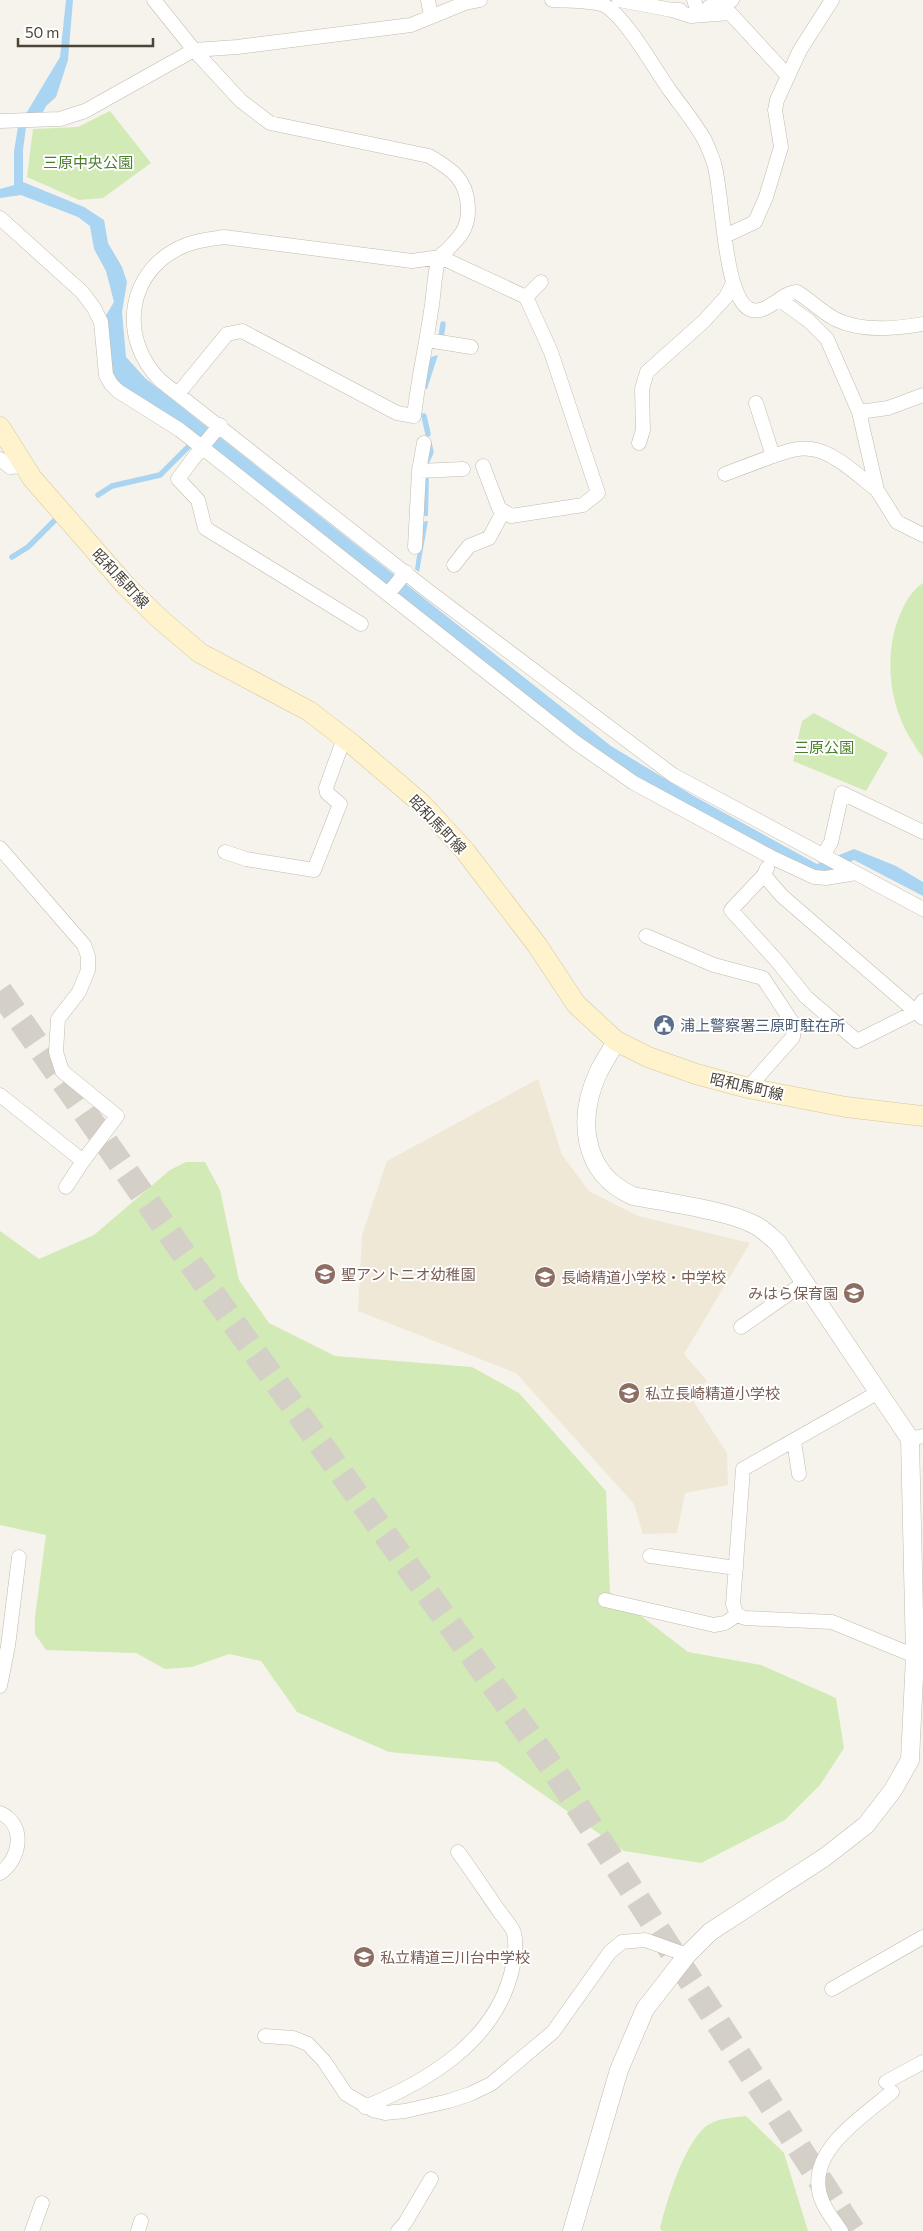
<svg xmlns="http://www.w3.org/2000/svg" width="923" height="2231" font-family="Commissioner,'Noto Sans JP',sans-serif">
  <rect width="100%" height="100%" fill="#f6f3ec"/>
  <!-- education -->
  <path fill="#efe8d6" d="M 538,1079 L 562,1155 L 589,1191 L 638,1216 L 750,1243 L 684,1354 L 707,1381 L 690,1396 L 727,1453 L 728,1485 L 685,1493 L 677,1533 L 643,1534 L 634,1504 L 516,1373 L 358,1311 L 362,1235 L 387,1161 Z"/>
  <!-- green -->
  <path fill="#d2eab5" d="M 110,111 L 151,163 L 103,198 L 79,200 L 27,177 L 33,129 L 78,127 Z
    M 923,583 L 923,757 C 918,752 914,744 910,738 C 886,698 883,643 906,602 C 910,595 916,587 923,583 Z
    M 814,713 L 888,753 L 866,791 L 793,761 L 802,721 Z
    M 186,1162 L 205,1162 L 220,1190 L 239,1280 L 269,1323 L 335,1356 L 472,1367 L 519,1393 L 606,1491 L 610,1592 L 688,1652 L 761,1665 L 836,1698 L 844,1748 L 820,1785 L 785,1820 L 701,1863 L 624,1851 L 497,1762 L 389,1752 L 297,1712 L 261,1661 L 229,1654 L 192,1667 L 165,1669 L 136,1653 L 46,1650 L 35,1634 L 35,1617 L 46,1535 L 0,1525 L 0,1231 L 39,1259 L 94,1235 L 170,1170 Z
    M 746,2116 L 784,2153 L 808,2231 L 662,2231 L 660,2228 C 667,2200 683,2147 705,2127 C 716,2118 732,2118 746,2116 Z"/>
  <!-- water -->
  <path fill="#a9d4f2" d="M 66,0 L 73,0 L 68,60 L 56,97 L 46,106 L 42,114 L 26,127 L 23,150 L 23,182 L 84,207 L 104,220 L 108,243 L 122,267 L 127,282 L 122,312 L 126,357 L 145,378 L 611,746 L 692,795 L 817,864 L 854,849 L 896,866 L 923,882 L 923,896 L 854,860 L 833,871 L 820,874 L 685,806 L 603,756 L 116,381 L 109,363 L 105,317 L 114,302 L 106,271 L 94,249 L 90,226 L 78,217 L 21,195 L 0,198 L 0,189 L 14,185 L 14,151 L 18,127 L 60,57 Z
    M 438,355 L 427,389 L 422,387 L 431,357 Z
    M 429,474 L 428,516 L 422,516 L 423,475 Z
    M 428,521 L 419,572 L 415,569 L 422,522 Z"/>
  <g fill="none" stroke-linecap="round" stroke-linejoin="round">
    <!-- stream -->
    <path stroke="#a9d4f2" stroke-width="5.5" d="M 441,337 L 443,324
      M 424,416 L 428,434
      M 426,463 L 431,452 L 429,443
      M 98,495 L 112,486 L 160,475 L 190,445
      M 12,557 L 28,547 L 55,520"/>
    <!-- motorway-tunnel -->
    <path stroke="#d4d0c8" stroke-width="25" stroke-dasharray="25 12" stroke-linecap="butt" d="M 0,991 L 172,1237 L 554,1770 L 853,2231"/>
    <!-- minor casing -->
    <g stroke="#c2bbae" stroke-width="15">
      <path id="minor" d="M 154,0 L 194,50 L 241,101 L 270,123 L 429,156 C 453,170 468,180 468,211 C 468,229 459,238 447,250 C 444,252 441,255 439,258 C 434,272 434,296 431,311 C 426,346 418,380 414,416 L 397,413 L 242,331 L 227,334 L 178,394
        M 428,0 L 431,17
        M 552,0 C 567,1 591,0 604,5 C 627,18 655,70 671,92 C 682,107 695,123 704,139 C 708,146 711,155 714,163 C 723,193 723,294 749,309 C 765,317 782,292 797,292 C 810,300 822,312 835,319 C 861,332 896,329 923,324
        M 619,0 L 672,10 L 680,10
        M 694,0 L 697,9
        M 709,7 L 726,4 L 732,0
        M 672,10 L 691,16 L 730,13 L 788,76
        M 0,121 L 60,119 L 85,111 L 194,50 L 237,47 L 411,25 L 465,3 L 480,0
        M 0,218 L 82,292 L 94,308 L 101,322 L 106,375 L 111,384 L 118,391 L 180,430 L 575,742 L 634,783 L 771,857 L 814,877 L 826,878 L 856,873
        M 725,236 L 755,222 L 766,197 L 781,147 L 775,110 L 777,100 L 800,50 L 832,0
        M 526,297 L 541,282
        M 780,300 L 809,321 L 827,339 L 859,412 L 877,490 L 897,522 L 923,535
        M 427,340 L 471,347
        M 756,403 L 773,456 C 785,452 798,447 811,449 C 833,451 860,477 877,490
        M 859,412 L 888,408 L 923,395
        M 220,425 L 202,447 L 178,479 L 198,500 L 205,528 L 361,624
        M 639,443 L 643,430 L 642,389 L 647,372 L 703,322 L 726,297 L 733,283
        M 0,459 L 10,467 L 22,466
        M 483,466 L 499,508 L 511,516 L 583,505 L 598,493 L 551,352 L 526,297 L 440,257 L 412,261 L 224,237 C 211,239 198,240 186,245 C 127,268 117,338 161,381 L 427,590 L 673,775 L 923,909
        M 419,471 L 463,469
        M 725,474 L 773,456
        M 415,547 L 419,471 L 424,443
        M 454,565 L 469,546 L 489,538 L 503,512
        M 388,594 L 406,572
        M 0,848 L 84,945 L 88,956 L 88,970 L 79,992 L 58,1019 L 56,1052 L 62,1071 L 117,1116 L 83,1161 L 0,1095
        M 225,852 L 246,859 L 314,870 L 340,804 L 327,793 L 326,788 L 344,738
        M 823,856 L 831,842 L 842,793 L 923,832
        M 767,868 L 764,875 L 782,896 L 923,1018
        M 764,875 L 731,910 L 777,961 L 806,997 L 857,1041 L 915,1012 L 923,1001
        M 646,936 L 714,965 L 763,978 L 794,1025 L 793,1037 L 748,1088
        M 66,1187 L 83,1161
        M 741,1327 L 804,1283
        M 877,1393 L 743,1469 L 733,1604 L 737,1615 L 745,1618 L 832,1622 L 915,1656
        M 910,1439 L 923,1436
        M 792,1442 L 795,1448 L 799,1474
        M 650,1556 L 736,1568
        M 605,1600 L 714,1625 L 725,1623 L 737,1615
        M 0,1686 L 8,1646 L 19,1557
        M 0,1813 C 26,1824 21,1859 0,1873
        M 832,1989 L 923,1937
        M 265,2036 L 293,2038 L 308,2044 L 324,2061 L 346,2094 L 373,2110 L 385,2113 L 405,2111 L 449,2101 L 470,2094 L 491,2084 L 553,2032 L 610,1952 L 622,1942 L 645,1940 L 687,1955
        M 886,2082 L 923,2062
        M 365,2107 C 426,2082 493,2043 511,1974 C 514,1962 517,1945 514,1933 C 512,1926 503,1917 499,1911 C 485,1891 472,1871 458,1852
        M 32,2231 L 42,2203
        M 138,2231 L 141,2221
        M 398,2231 L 405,2223 L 431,2179
        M 841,2231 C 833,2219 821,2205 819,2190 C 811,2149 864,2115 892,2092"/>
    </g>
    <!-- tertiary casing -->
    <g stroke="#c2bbae" stroke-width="19">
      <path id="tertiary" d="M 572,2231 L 619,2070 L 645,2009 L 687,1955 L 710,1932 L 825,1857 L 866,1825 L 893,1790 L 910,1760 L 915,1656 L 910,1439 L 778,1243 C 772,1238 766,1232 760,1228 C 735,1211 664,1202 633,1196 C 581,1173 577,1117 599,1071 C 604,1061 611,1051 616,1041"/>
    </g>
    <!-- secondary casing -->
    <g stroke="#d6c79b" stroke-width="21">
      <path id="secondary" d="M 0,427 L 32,478 L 126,586 L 161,620 L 200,653 L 309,711 L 352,744 L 422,804 L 465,851 L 537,945 L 576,1004 L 616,1041 L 648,1057 L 696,1074 L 748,1088 L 846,1107 L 923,1116"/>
    </g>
    <!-- minor -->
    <use href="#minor" stroke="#fff" stroke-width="14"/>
    <!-- tertiary -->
    <use href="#tertiary" stroke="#fff" stroke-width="18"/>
    <!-- secondary -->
    <use href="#secondary" stroke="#fff3cd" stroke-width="20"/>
  </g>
  <!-- icons -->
  <defs>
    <g id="civic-disc" transform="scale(1.125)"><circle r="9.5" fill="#5c6f8a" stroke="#fff"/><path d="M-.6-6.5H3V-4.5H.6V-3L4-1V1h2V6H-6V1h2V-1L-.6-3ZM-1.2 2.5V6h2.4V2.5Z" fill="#fff"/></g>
    <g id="school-disc" transform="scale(1.125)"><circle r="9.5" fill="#8d6e63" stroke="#fff"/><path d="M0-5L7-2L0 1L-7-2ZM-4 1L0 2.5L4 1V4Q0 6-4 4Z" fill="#fff"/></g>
  </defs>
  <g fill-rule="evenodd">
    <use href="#civic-disc" x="664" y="1025"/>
    <use href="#school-disc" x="325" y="1274"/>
    <use href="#school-disc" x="545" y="1277"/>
    <use href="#school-disc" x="854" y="1293"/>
    <use href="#school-disc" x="629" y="1393"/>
    <use href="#school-disc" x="364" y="1957"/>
  </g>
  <g text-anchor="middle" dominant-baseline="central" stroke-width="4" stroke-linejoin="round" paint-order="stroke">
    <!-- park labels -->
    <g font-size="15" fill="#4a7f2a" stroke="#fff">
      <text x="88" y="162">三原中央公園</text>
      <text x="824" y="747">三原公園</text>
    </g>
    <!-- street labels -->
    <g font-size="15" fill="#4b4439" stroke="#fff">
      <text transform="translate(121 578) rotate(47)">昭和馬町線</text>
      <text transform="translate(438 824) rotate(46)">昭和馬町線</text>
      <text transform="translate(747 1086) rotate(13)">昭和馬町線</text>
    </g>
    <!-- service labels -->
    <g font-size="15" fill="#4e5e75" stroke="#fff" text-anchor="start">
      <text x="680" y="1025">浦上警察署三原町駐在所</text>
    </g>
    <!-- education labels -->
    <g font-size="15" fill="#785e54" stroke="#fff" text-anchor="start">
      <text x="341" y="1274">聖アントニオ幼稚園</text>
      <text x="561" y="1277">長崎精道小学校・中学校</text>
      <text x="838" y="1293" text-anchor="end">みはら保育園</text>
      <text x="645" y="1393">私立長崎精道小学校</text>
      <text x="380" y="1957">私立精道三川台中学校</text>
    </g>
  </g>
  <!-- scale -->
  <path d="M18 38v8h135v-8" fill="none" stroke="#4b4439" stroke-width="2.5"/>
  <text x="25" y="38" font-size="15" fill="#4b4439" stroke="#ffffff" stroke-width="4" paint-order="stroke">50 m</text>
</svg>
